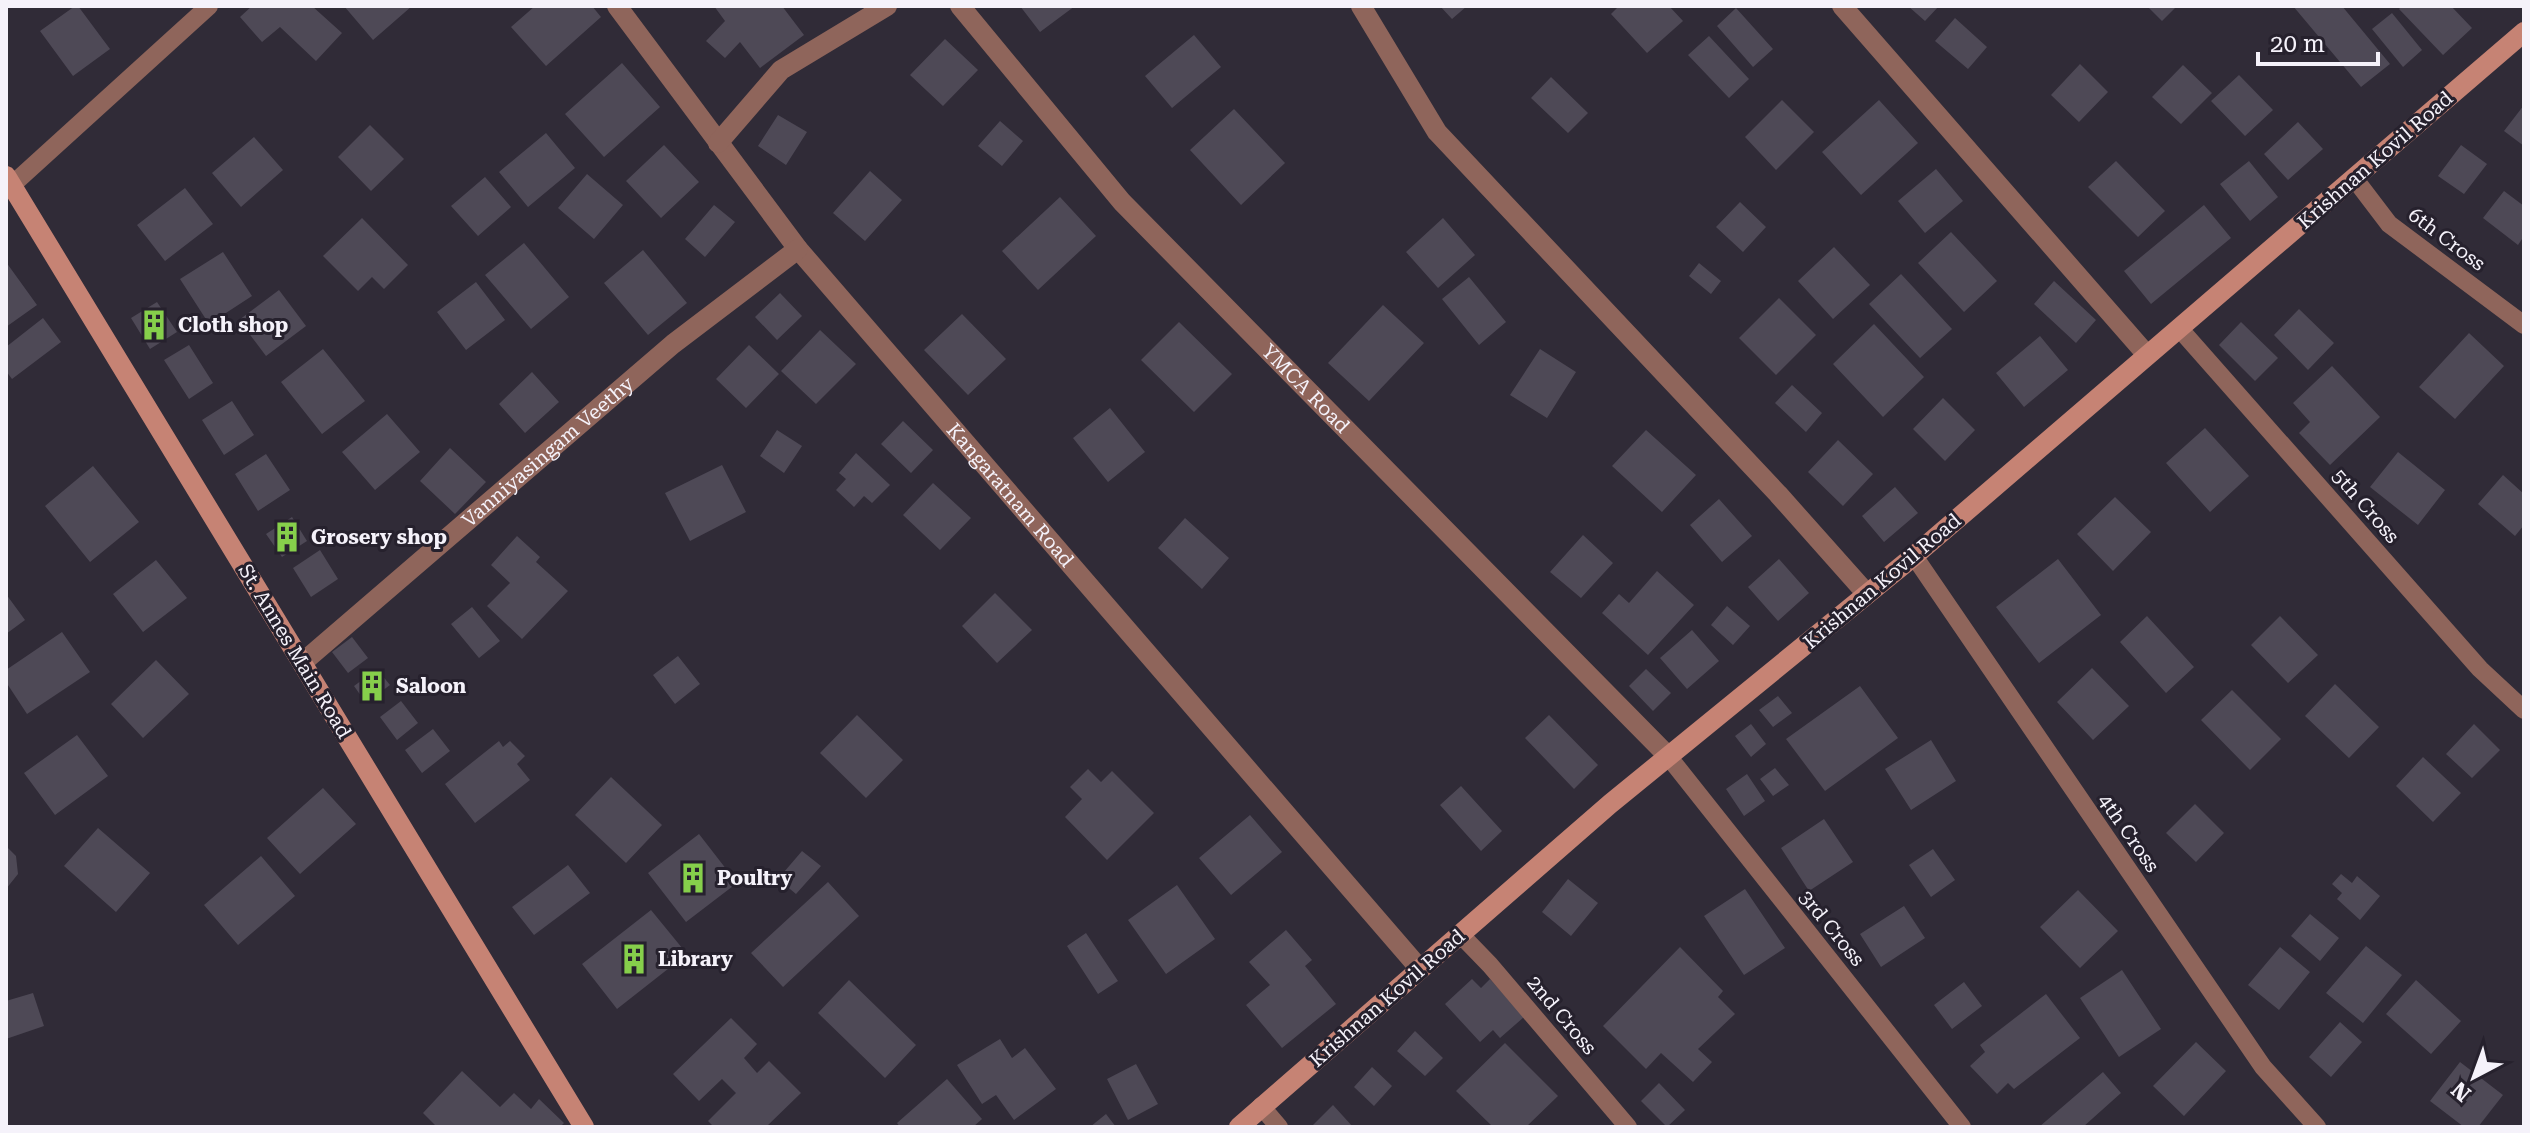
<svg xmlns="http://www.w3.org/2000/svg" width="2530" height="1133" font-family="'Roboto Serif',serif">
  <rect width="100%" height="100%" fill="#302b37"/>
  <!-- building -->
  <path fill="#4e4956" d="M 75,6 L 78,6 L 110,49 L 73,76 L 40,31 Z
    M 252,6 L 312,6 L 342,33 L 316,61 L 280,27 L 262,42 L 240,17 Z
    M 344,6 L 412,6 L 373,40 Z
    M 535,6 L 592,6 L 601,17 L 546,66 L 511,27 Z
    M 714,6 L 782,6 L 804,35 L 760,68 L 740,42 L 725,58 L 706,41 L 725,21 Z
    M 1020,6 L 1075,6 L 1040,32 Z
    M 1440,6 L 1467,6 L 1452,19 Z
    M 1619,6 L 1669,6 L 1683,21 L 1647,53 L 1611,14 Z
    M 1908,6 L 1939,6 L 1925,21 Z
    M 2147,6 L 2177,6 L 2162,21 Z
    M 2293,6 L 2342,6 L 2390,64 L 2361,87 Z
    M 2402,6 L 2451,6 L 2472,28 L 2443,55 L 2399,9 Z
    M 1736,8 L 1773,49 L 1753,67 L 1717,26 Z
    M 2392,13 L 2422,50 L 2403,67 L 2372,29 Z
    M 1955,18 L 1987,47 L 1968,69 L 1935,41 Z
    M 1194,35 L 1221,67 L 1172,108 L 1145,76 Z
    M 1709,36 L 1749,79 L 1729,98 L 1688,55 Z
    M 945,39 L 978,70 L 943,106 L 910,75 Z
    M 622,63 L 660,107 L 604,157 L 565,114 Z
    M 2080,64 L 2108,92 L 2079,122 L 2051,95 Z
    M 2183,65 L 2212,93 L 2181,124 L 2152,97 Z
    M 2239,75 L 2273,110 L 2245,136 L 2211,101 Z
    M 1551,77 L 1588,113 L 1568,133 L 1531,98 Z
    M 1782,100 L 1814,132 L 1776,170 L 1745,137 Z
    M 1879,100 L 1918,143 L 1861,195 L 1822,152 Z
    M 2524,105 L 2524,146 L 2504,131 Z
    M 1234,109 L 1285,163 L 1241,205 L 1190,150 Z
    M 778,115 L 807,132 L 786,165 L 758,146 Z
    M 1000,121 L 1023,141 L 1002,166 L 978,146 Z
    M 2298,122 L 2323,149 L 2288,180 L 2264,154 Z
    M 370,125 L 404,159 L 371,191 L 338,157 Z
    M 546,133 L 575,168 L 528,207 L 499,172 Z
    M 254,137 L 283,170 L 241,207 L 212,173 Z
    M 664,145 L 699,182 L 661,218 L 626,181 Z
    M 2461,145 L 2487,164 L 2464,194 L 2438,176 Z
    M 2116,161 L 2165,211 L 2138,237 L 2088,187 Z
    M 2249,161 L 2278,197 L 2250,221 L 2220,184 Z
    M 1936,169 L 1963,201 L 1925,233 L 1898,201 Z
    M 870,171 L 902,200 L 865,241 L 833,213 Z
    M 587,174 L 623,205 L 594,239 L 558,208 Z
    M 485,177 L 511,207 L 478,236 L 451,206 Z
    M 185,188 L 213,224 L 165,261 L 137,225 Z
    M 2504,191 L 2524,206 L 2524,236 L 2518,245 L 2483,218 Z
    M 1060,197 L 1096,236 L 1038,290 L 1002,251 Z
    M 1740,202 L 1766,227 L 1743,252 L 1716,227 Z
    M 714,205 L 735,222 L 705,257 L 685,239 Z
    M 2204,205 L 2231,238 L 2151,304 L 2124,271 Z
    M 362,218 L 408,265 L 384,289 L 372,277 L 358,291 L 323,256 Z
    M 1443,218 L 1475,255 L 1438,288 L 1406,252 Z
    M 1951,232 L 1997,281 L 1964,312 L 1918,263 Z
    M 524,243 L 569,297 L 531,329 L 485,275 Z
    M 1834,247 L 1870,285 L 1833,319 L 1798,281 Z
    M 643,250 L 687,303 L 648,335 L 604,283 Z
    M 223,252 L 252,296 L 209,324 L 180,279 Z
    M 6,262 L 37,305 L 6,327 Z
    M 1699,263 L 1721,281 L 1711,294 L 1689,276 Z
    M 1901,274 L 1952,329 L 1920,358 L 1869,304 Z
    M 1469,277 L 1506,322 L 1479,345 L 1442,299 Z
    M 2054,281 L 2096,320 L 2076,343 L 2034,304 Z
    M 476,282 L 505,320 L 466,350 L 437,312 Z
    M 279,290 L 306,326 L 266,356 L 239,320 Z
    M 780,293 L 802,316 L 777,340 L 755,317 Z
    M 1779,298 L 1816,335 L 1776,375 L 1739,338 Z
    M 157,302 L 177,332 L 150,349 L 131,318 Z
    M 1383,305 L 1424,343 L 1369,401 L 1328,363 Z
    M 2299,309 L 2334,343 L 2308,370 L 2274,335 Z
    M 962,314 L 1006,359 L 968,395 L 924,350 Z
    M 43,318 L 61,342 L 12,379 L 6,371 L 6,347 Z
    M 1179,322 L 1232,374 L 1194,412 L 1141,360 Z
    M 2241,322 L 2278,358 L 2255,381 L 2219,345 Z
    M 1874,324 L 1924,377 L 1883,417 L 1833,364 Z
    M 820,330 L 856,364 L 816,404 L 781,371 Z
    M 2469,333 L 2504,366 L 2455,419 L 2419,387 Z
    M 2040,336 L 2068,370 L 2024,407 L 1996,373 Z
    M 189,345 L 213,383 L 189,399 L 164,360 Z
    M 749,345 L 779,374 L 746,408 L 716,379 Z
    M 323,349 L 365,401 L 322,434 L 281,382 Z
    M 1540,349 L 1576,372 L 1547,418 L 1510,395 Z
    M 2332,366 L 2380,417 L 2330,465 L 2299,433 L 2310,422 L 2293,403 Z
    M 532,372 L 559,402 L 525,433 L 499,404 Z
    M 1792,385 L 1822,413 L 1806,432 L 1775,403 Z
    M 1943,398 L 1975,430 L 1945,461 L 1913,429 Z
    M 232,401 L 254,435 L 224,455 L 202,420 Z
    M 1110,408 L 1145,452 L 1108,482 L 1073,438 Z
    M 387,414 L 420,452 L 375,490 L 342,452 Z
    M 903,421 L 933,450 L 911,473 L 881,444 Z
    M 2205,428 L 2249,476 L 2210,512 L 2166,463 Z
    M 777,430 L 802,446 L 784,473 L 760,456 Z
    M 1646,430 L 1696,475 L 1662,512 L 1612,466 Z
    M 1838,440 L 1873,474 L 1843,506 L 1808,472 Z
    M 450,448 L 486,482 L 455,514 L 420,481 Z
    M 2398,452 L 2445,490 L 2418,525 L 2370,487 Z
    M 856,453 L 890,485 L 872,503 L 864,496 L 854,507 L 836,490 L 846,479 L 839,473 Z
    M 266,454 L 290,490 L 258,511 L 235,474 Z
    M 722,465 L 746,512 L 690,541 L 665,493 Z
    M 93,466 L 139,522 L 90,562 L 45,506 Z
    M 2503,475 L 2524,494 L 2524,525 L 2515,536 L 2478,504 Z
    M 933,483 L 971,518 L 940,550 L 903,515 Z
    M 1895,487 L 1918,513 L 1884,542 L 1862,516 Z
    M 2115,497 L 2151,532 L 2113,571 L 2077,534 Z
    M 1719,499 L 1752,536 L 1722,562 L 1690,525 Z
    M 292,517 L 307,541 L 282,557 L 266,534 Z
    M 1185,518 L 1229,558 L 1202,589 L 1158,548 Z
    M 1583,535 L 1613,563 L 1581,598 L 1550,572 Z
    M 517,536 L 540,557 L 536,562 L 568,591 L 522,639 L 487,606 L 510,583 L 491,565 Z
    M 320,550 L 338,579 L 311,597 L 293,568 Z
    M 1779,559 L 1809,593 L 1778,621 L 1748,587 Z
    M 2058,559 L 2101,615 L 2039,663 L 1996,607 Z
    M 156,560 L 187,598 L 143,632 L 113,594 Z
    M 1657,571 L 1694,605 L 1648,655 L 1602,613 L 1619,594 L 1629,603 Z
    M 995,593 L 1032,630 L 997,663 L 962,626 Z
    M 6,594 L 25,620 L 6,634 Z
    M 1727,606 L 1750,626 L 1733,645 L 1711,625 Z
    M 472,607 L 500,641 L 479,658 L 451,624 Z
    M 2147,616 L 2194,667 L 2166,693 L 2120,642 Z
    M 2280,616 L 2318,655 L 2288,683 L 2251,645 Z
    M 1692,630 L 1719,661 L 1687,689 L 1660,658 Z
    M 62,632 L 90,672 L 27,714 L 6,682 L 6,670 Z
    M 352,637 L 368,658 L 348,673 L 332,652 Z
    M 678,656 L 700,684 L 675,704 L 653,675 Z
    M 156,660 L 189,694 L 143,738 L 111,704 Z
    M 2092,668 L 2129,706 L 2093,740 L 2057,702 Z
    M 377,669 L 390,685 L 366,703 L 354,686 Z
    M 1646,669 L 1671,693 L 1653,711 L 1629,686 Z
    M 2335,684 L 2379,727 L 2349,758 L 2305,716 Z
    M 1860,686 L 1898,738 L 1825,791 L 1786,739 Z
    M 2232,690 L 2281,739 L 2250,770 L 2201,720 Z
    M 1778,696 L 1792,713 L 1773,727 L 1759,710 Z
    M 401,701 L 418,723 L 397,740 L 380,717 Z
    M 857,715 L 903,760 L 866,798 L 820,753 Z
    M 1549,715 L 1598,765 L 1574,789 L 1525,738 Z
    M 1751,724 L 1766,744 L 1751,757 L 1735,736 Z
    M 2474,724 L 2500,750 L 2472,778 L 2446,754 Z
    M 433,729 L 450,751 L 422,773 L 405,750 Z
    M 77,735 L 108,776 L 55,815 L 24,773 Z
    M 1931,740 L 1956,781 L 1911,810 L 1885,769 Z
    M 499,741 L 503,747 L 510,741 L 525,756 L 517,764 L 530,780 L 475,823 L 445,784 Z
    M 2423,757 L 2461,793 L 2433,822 L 2396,786 Z
    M 1775,768 L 1789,785 L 1773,796 L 1760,779 Z
    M 1088,769 L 1101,782 L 1112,771 L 1154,813 L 1107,860 L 1065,817 L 1082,799 L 1070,787 Z
    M 1747,774 L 1765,801 L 1744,816 L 1726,789 Z
    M 611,777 L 662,825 L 626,863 L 575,815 Z
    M 1461,786 L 1502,831 L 1481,851 L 1440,805 Z
    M 323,788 L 356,824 L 300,874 L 267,838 Z
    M 2195,804 L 2224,833 L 2196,862 L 2166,833 Z
    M 1250,815 L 1282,852 L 1231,895 L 1199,858 Z
    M 1824,819 L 1853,862 L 1809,891 L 1781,848 Z
    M 98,828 L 150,873 L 116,912 L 64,866 Z
    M 699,834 L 737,883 L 686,922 L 648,873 Z
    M 6,846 L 16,856 L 18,874 L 6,889 Z
    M 1933,849 L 1955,880 L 1931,897 L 1909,865 Z
    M 802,851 L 821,866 L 796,894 L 778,879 Z
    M 261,856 L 295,896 L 238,945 L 204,905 Z
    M 568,865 L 590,893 L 534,935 L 512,907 Z
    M 2341,874 L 2352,883 L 2357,876 L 2380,896 L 2360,920 L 2337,899 L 2342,893 L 2332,884 Z
    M 1568,879 L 1598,903 L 1571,936 L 1542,912 Z
    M 828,882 L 859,916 L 783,987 L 751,953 Z
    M 1177,885 L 1215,939 L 1166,974 L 1128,920 Z
    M 1745,889 L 1785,948 L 1744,975 L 1704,916 Z
    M 2078,890 L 2118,931 L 2080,968 L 2040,927 Z
    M 1904,906 L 1925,938 L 1881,967 L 1860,934 Z
    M 651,910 L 687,954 L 617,1009 L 582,964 Z
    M 2310,914 L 2339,938 L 2320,961 L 2291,936 Z
    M 1286,930 L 1312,960 L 1305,966 L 1336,1004 L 1282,1048 L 1246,1005 L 1270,985 L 1249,962 Z
    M 1086,933 L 1118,981 L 1098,994 L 1067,946 Z
    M 2366,946 L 2402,975 L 2363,1023 L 2326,993 Z
    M 1680,947 L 1723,991 L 1718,997 L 1735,1014 L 1698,1049 L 1712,1062 L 1693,1082 L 1661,1053 L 1646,1069 L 1603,1026 Z
    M 2280,947 L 2310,972 L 2279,1010 L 2248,985 Z
    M 2122,970 L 2161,1029 L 2119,1057 L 2080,998 Z
    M 1472,979 L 1481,988 L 1490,979 L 1524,1017 L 1500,1038 L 1493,1030 L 1480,1042 L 1445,1004 Z
    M 849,980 L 916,1045 L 885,1078 L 818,1013 Z
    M 2416,980 L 2461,1021 L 2431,1054 L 2386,1014 Z
    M 1964,982 L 1982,1006 L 1952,1029 L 1934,1005 Z
    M 33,993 L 44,1026 L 6,1039 L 6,1001 Z
    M 2046,994 L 2080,1038 L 2014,1089 L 2008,1083 L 1997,1094 L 1970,1066 L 1985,1052 L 1980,1045 Z
    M 731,1018 L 757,1044 L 744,1058 L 757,1073 L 769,1061 L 801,1093 L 766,1127 L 714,1127 L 708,1121 L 736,1093 L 722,1079 L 699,1101 L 673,1074 Z
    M 2340,1022 L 2362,1042 L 2331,1077 L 2309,1057 Z
    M 1415,1031 L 1443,1058 L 1425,1076 L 1397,1051 Z
    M 1000,1039 L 1012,1058 L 1025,1048 L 1056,1089 L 1014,1120 L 996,1095 L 982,1104 L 957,1065 Z
    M 2196,1042 L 2226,1071 L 2184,1116 L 2153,1086 Z
    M 1505,1043 L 1558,1096 L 1526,1127 L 1493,1127 L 1456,1091 Z
    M 2460,1062 L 2503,1095 L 2478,1127 L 2464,1127 L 2430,1101 Z
    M 1136,1064 L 1158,1104 L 1128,1120 L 1107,1079 Z
    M 1372,1067 L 1392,1086 L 1374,1106 L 1354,1087 Z
    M 462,1071 L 500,1107 L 514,1093 L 531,1109 L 539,1099 L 564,1123 L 560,1127 L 437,1127 L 423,1113 Z
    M 2103,1072 L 2121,1093 L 2083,1127 L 2039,1127 Z
    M 947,1079 L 982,1119 L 973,1127 L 900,1127 L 897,1123 Z
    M 1659,1083 L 1685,1110 L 1667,1127 L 1641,1101 Z
    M 1333,1105 L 1353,1127 L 1311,1127 Z
    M 1106,1114 L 1116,1127 L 1090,1127 Z"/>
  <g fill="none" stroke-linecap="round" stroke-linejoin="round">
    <!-- lane -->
    <path stroke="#8f655b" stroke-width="18" d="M 2354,178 L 2389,224 L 2524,325
      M 12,185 L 209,6
      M 2179,328 L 2480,669 L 2524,710
      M 1914,556 L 2263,1067 L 2317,1127
      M 1668,756 L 1962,1127
      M 1460,934 L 1490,965 L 1628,1127
      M 1261,1106 L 1279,1127"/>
    <!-- street -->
    <g stroke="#8f655b" stroke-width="20">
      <path id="s1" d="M 617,6 L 798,249 L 1420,969"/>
      <path id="s2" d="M 960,6 L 1122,202 L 1668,756"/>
      <path d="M 1361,6 L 1437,132 L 1778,494 L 1867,594"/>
      <path d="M 1842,6 L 2147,355"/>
      <path d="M 718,143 L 781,70 L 887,6"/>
      <path id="s3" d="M 302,663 L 673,344 L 798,249"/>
    </g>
    <!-- secondary -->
    <path stroke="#c68374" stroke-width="20" d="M 6,176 L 584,1127
      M 1239,1127 L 1610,804 L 1914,556 L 2524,32"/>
  </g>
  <!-- icons -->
  <defs>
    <g id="building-bare" transform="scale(2.4)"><path d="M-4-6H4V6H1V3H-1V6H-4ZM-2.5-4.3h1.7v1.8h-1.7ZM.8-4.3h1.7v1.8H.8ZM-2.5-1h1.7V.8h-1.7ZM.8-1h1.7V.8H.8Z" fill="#86cf4b" stroke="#26212d" stroke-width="2.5" paint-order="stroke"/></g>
  </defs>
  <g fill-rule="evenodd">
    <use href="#building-bare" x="154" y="325"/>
    <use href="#building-bare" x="287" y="537"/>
    <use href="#building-bare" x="372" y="686"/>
    <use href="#building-bare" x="693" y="878"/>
    <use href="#building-bare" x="634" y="959"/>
  </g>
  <g text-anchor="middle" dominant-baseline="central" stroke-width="6" stroke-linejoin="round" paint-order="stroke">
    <!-- street labels -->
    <g font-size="20" fill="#f5f2fa" stroke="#26212d">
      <text transform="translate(2375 160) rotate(-41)">Krishnan Kovil Road</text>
      <text transform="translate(2447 239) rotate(37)">6th Cross</text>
      <text stroke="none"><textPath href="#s2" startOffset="516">YMCA Road</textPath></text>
      <text stroke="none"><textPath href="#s3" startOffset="324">Vanniyasingam Veethy</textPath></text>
      <text stroke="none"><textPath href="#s1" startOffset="628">Kangaratnam Road</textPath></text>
      <text transform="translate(2366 506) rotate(49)">5th Cross</text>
      <text transform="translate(1882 581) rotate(-40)">Krishnan Kovil Road</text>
      <text transform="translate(295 651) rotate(59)">St. Annes Main Road</text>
      <text transform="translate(2129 833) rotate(55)">4th Cross</text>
      <text transform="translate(1832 928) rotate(51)">3rd Cross</text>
      <text transform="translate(1387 998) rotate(-41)">Krishnan Kovil Road</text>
      <text transform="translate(1562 1015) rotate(50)">2nd Cross</text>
    </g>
    <!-- poi labels -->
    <g font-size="20" font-weight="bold" fill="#f5f2fa" stroke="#26212d" text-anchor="start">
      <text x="178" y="325">Cloth shop</text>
      <text x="311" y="537">Grosery shop</text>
      <text x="396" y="686">Saloon</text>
      <text x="717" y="878">Poultry</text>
      <text x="658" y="959">Library</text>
    </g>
  </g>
  <!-- border -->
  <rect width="2530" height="1133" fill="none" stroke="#f5f2fa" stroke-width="16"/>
  <!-- north arrow -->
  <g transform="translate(2474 1077) rotate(221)" stroke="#26212d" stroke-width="6" paint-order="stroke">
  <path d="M0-6L14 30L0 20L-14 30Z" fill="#f5f2fa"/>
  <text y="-12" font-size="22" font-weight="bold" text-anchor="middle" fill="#f5f2fa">N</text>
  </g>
  <!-- scale -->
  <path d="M2258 52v12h120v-12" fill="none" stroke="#f5f2fa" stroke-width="4"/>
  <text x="2270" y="52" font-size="24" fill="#f5f2fa" stroke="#26212d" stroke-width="6" paint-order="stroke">20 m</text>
</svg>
